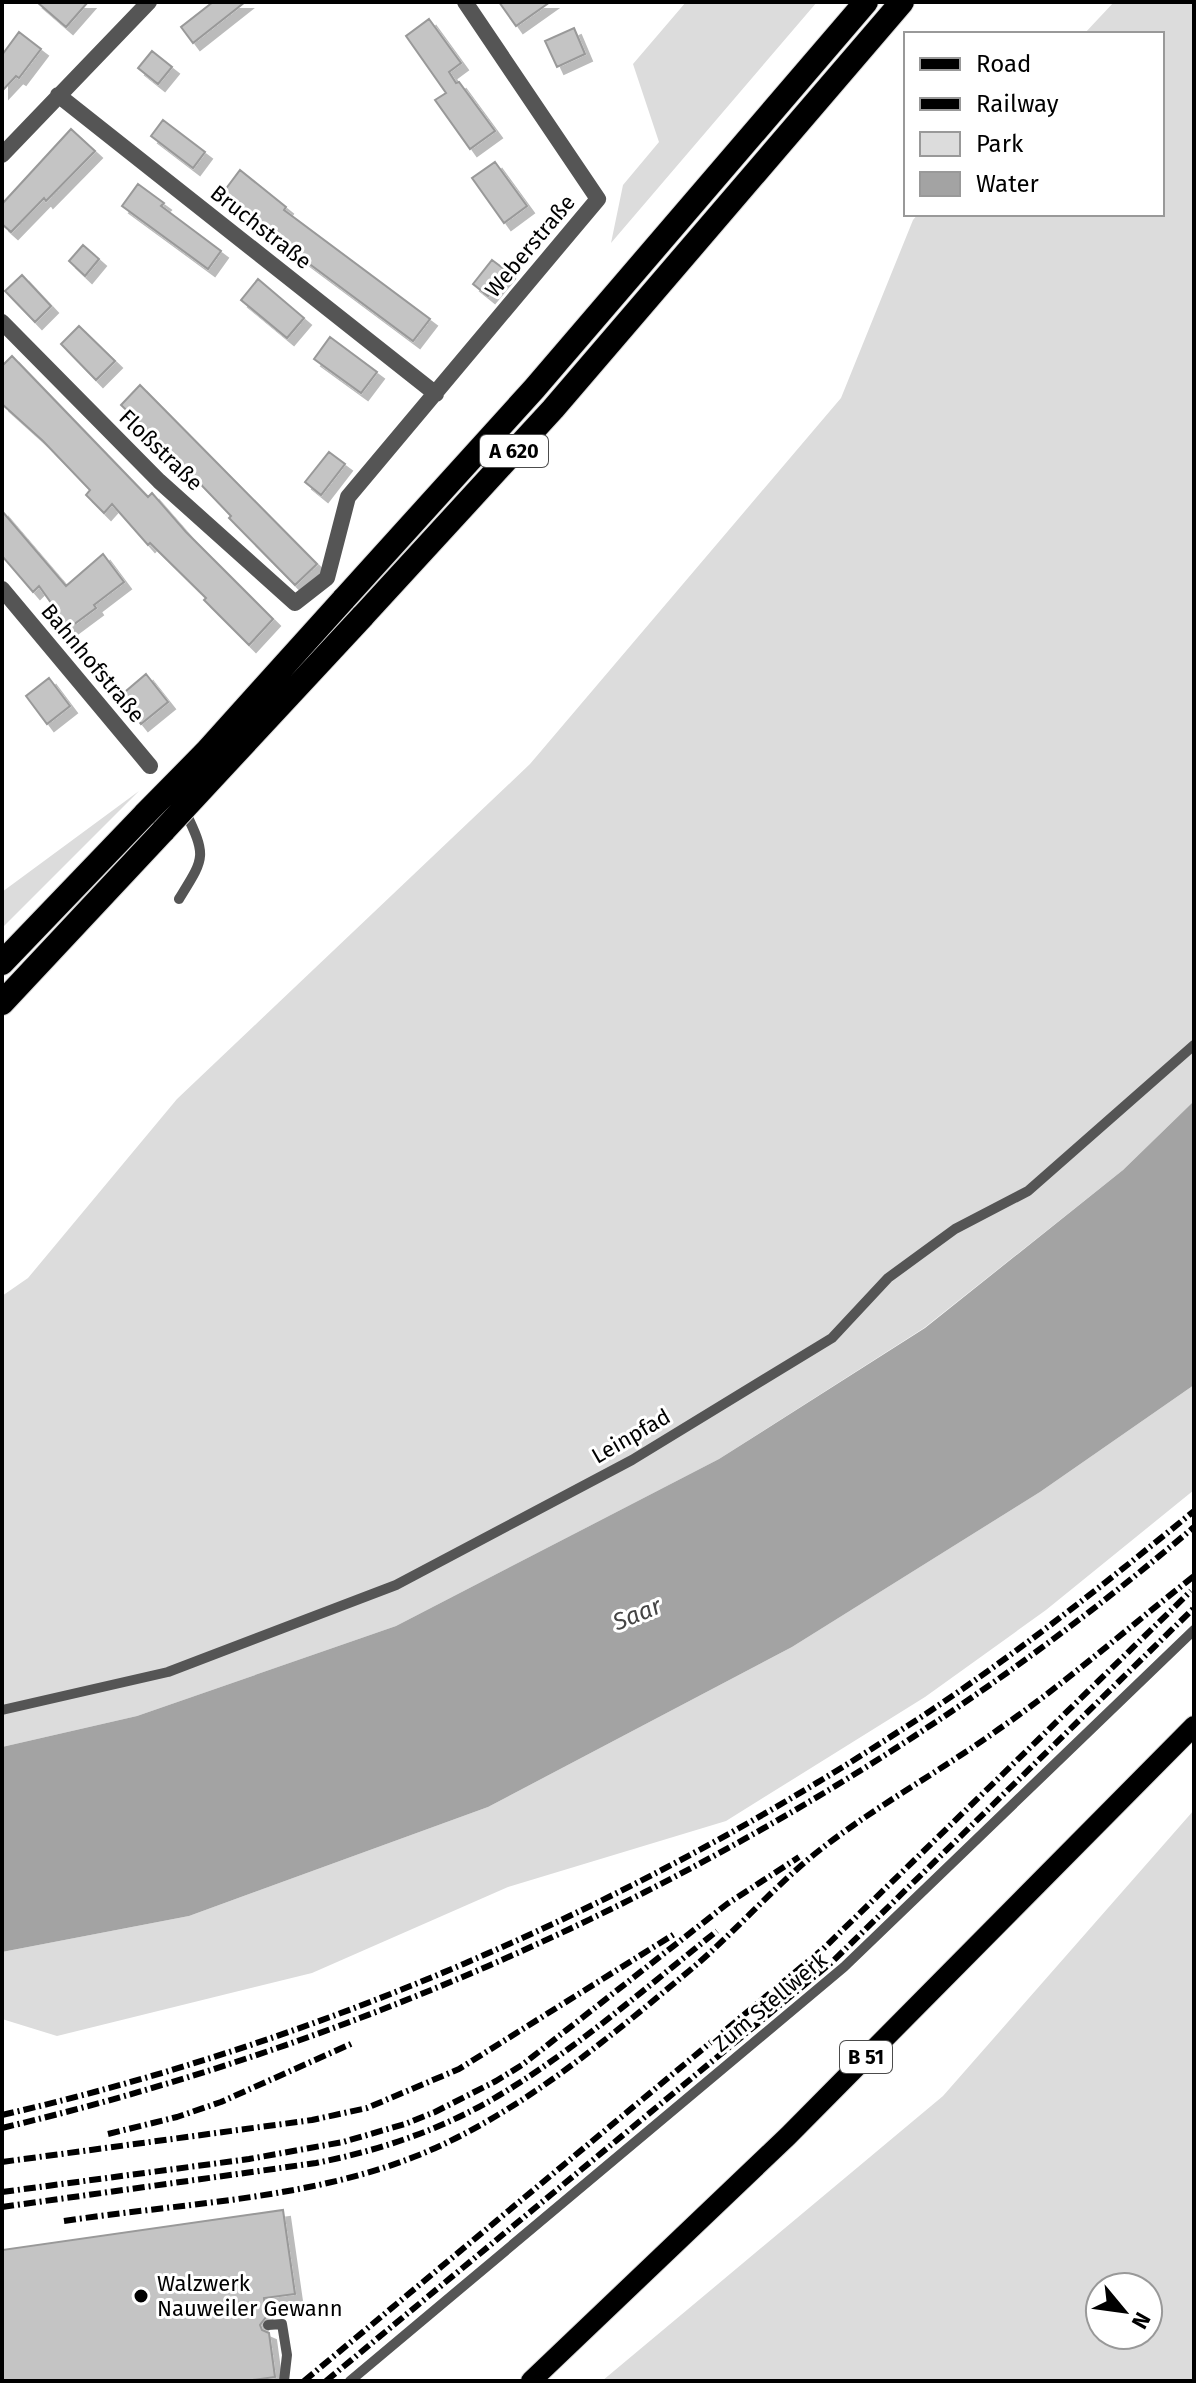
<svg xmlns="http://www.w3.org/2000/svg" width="1196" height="2383" font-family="'Fira Sans',sans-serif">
  <defs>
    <filter id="shadow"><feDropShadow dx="7" dy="7" stdDeviation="0" flood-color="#0004"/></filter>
  </defs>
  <rect width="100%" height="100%" fill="#fff"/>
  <!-- green -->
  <path fill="#dcdcdc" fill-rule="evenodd" d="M 686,2 L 817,2 L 611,243 L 623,185 L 659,142 L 633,64 Z
    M 1114,2 L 1194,2 L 1194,1101 L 1123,1170 L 924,1328 L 719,1459 L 396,1626 L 137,1716 L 2,1747 L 2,1296 L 28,1278 L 177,1099 L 530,764 L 841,398 L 913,220 L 918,214 L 1162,214 L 1162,34 L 1084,34 Z
    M 139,791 L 2,928 L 2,892 Z
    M 1194,1385 L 1194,1490 L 1046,1610 L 925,1697 L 726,1821 L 508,1887 L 312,1973 L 57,2036 L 2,2019 L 2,1952 L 189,1916 L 488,1807 L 792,1647 L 1040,1492 Z
    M 1194,1810 L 1194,2381 L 602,2381 L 943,2096 ZM 1148,2287 L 1148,2335 L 1100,2335 L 1100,2287 Z"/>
  <!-- water -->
  <path fill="#a3a3a3" d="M 1194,1101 L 1194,1385 L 1040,1492 L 792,1647 L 488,1807 L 189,1916 L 2,1952 L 2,1747 L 137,1716 L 396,1626 L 719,1459 L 925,1328 L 1123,1170 Z"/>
  <!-- building -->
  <path fill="#c4c4c4" stroke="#999" stroke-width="2" filter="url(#shadow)" d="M 37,2 L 88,2 L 66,27 Z
    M 213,2 L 245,2 L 193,43 L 181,27 Z
    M 499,2 L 550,2 L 516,26 Z
    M 429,19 L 461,63 L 449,72 L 456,83 L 459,82 L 495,131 L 470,149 L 435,100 L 446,93 L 406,36 Z
    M 574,28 L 585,54 L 557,67 L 545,41 Z
    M 19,32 L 41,49 L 19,78 L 16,76 L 2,91 L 2,55 Z
    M 152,51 L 172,67 L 158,84 L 138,68 Z
    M 163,120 L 205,152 L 193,168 L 151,136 Z
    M 71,129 L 95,151 L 46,201 L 44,198 L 11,232 L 2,224 L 2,204 Z
    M 495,162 L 527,206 L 504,223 L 472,178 Z
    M 240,170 L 286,207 L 284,210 L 430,319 L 413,341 L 288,248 L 222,194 Z
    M 138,184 L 164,203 L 161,206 L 221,251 L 208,269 L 122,206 Z
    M 83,245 L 99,259 L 85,276 L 69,261 Z
    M 492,260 L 508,272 L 488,296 L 473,284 Z
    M 22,275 L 51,306 L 35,322 L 5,291 Z
    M 258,279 L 304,318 L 287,338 L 241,300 Z
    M 79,326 L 115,361 L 96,380 L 61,344 Z
    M 330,337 L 377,372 L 361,393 L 314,359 Z
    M 12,356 L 148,497 L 152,493 L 186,532 L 273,619 L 249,645 L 204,600 L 206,598 L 150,543 L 148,545 L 112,504 L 104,513 L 86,495 L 90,490 L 43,441 L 2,404 L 2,366 Z
    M 140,385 L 317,564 L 295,585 L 229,518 L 231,516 L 165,447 L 121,405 Z
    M 329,452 L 345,464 L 321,495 L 305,482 Z
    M 2,511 L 66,586 L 103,554 L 124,582 L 94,605 L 96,608 L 69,628 L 39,586 L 33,592 L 2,556 Z
    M 146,674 L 168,702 L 141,724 L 119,697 Z
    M 49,678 L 70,706 L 47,724 L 26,696 Z
    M 283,2210 L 295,2294 L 264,2298 L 266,2317 L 260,2325 L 262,2330 L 269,2333 L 275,2377 L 246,2381 L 2,2381 L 2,2250 Z"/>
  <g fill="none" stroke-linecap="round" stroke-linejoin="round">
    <!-- primary casing -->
    <g stroke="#dbdbdb" stroke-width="22">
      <path id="primary" d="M 531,2381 L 788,2136 L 1194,1726"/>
    </g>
    <!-- motorway casing -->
    <g stroke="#dbdbdb" stroke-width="26">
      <path id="motorway" d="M 343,600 L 534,389 L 866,2
        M 362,617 L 553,409 L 902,2
        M 2,963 L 146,813
        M 2,1003 L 164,830"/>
    </g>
    <!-- service -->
    <path stroke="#555" stroke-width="10" d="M 301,665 L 324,640
      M 179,899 C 205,857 207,857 185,811
      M 2,1710 L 168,1672 L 396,1585 L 632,1460 L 832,1338 L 888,1278 L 955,1229 L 1028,1191 L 1194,1045
      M 268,2325 L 282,2324 L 287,2355 L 284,2381
      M 350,2381 L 844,1967 L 1194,1630"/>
    <!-- minor -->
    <path stroke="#555" stroke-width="16" d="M 58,95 L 436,394
      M 2,155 L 149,2
      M 2,322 L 159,481 L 295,603 L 327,578 L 348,497 L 598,199 L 465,2
      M 2,589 L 150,766"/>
    <!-- primary -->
    <use href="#primary" stroke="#000" stroke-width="20"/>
    <!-- motorway -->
    <use href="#motorway" stroke="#000" stroke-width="24"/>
    <!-- rail -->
    <path stroke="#000" stroke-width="6" stroke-dasharray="12 4 2 4" stroke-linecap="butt" d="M 2,2115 C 320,2042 628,1908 901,1730 C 1004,1664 1100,1588 1194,1511
      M 2,2128 C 439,2024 851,1819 1194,1527
      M 108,2134 L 177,2117 L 221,2102 L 353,2043
      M 2,2162 L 312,2120 L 367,2108 L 459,2069 L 676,1933
      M 2,2192 L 249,2159 L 343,2142 L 405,2124 L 435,2112 L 496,2081 L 522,2065 L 727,1904 L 799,1857
      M 2,2207 L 316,2163 C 377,2151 438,2131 493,2099 C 573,2052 644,1989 717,1931
      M 64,2221 C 182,2203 307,2200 419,2155 C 519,2114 606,2040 689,1971 C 732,1935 768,1893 811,1857 C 870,1809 938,1773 999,1729 C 1067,1682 1129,1627 1194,1576
      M 304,2381 L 823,1949 L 1191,1591
      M 326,2381 L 832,1962 L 1194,1608"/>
    <!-- motorway-bridge casing -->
    <g stroke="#dbdbdb" stroke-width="26" stroke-linecap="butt">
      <path id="motorway-bridge" d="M 146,813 L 206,752 L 343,600
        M 164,830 L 362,617"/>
    </g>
    <!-- motorway-bridge -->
    <use href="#motorway-bridge" stroke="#000" stroke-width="24"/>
  </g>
  <!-- markers -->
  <circle fill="#000" stroke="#fff" stroke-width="3" cx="141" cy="2296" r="8"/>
  <g text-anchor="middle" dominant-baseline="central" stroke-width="6" stroke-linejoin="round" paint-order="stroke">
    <!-- shield labels -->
    <g fill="#fff" stroke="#4c4c4c" stroke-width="2">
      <rect x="480" y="435" width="68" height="32" rx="6"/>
      <rect x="840" y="2041" width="52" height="32" rx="6"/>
    </g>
    <g font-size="20" font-weight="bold" fill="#000">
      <text x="514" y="451">A 620</text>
      <text x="866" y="2057">B 51</text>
    </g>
    <!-- street labels -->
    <g font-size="22" fill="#000" stroke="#fff">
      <text transform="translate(261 227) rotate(38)">Bruchstraße</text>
      <text transform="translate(530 246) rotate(-50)">Weberstraße</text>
      <text transform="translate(161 450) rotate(44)">Floßstraße</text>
      <text transform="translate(93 663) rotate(50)">Bahnhofstraße</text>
      <text transform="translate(631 1436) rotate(-30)">Leinpfad</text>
      <text transform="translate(770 2002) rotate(-40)">Zum Stellwerk</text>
    </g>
    <!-- poi labels -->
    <g font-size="22" fill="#000" stroke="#fff" text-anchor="start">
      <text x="157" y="2283">Walzwerk<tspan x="157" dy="25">Nauweiler Gewann</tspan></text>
    </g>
    <!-- water labels -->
    <g font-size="24" font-style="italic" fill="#444" stroke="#fff">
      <text transform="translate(637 1614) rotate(-22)">Saar</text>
    </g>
  </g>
  <!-- border -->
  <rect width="1196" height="2383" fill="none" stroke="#000000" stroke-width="8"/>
  <!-- legend -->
  <rect x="904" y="32" width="260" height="184" fill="#ffffff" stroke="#999999" stroke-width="2"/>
  <rect x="920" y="58" width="40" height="12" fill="#000000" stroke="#999999" stroke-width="2"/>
  <text x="976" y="72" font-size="24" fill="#000000">Road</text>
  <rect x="920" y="98" width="40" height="12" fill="#000000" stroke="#999999" stroke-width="2"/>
  <text x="976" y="112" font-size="24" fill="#000000">Railway</text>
  <rect x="920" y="132" width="40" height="24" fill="#dcdcdc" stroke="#999999" stroke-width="2"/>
  <text x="976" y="152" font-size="24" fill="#000000">Park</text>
  <rect x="920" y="172" width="40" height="24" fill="#a3a3a3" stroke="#999999" stroke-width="2"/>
  <text x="976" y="192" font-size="24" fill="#000000">Water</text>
  <!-- north arrow -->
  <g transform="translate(1124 2311) rotate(119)"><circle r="38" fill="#ffffff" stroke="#999999" stroke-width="2"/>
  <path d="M0-6L14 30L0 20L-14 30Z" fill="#000000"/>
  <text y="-12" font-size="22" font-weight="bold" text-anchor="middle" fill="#000000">N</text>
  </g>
</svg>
